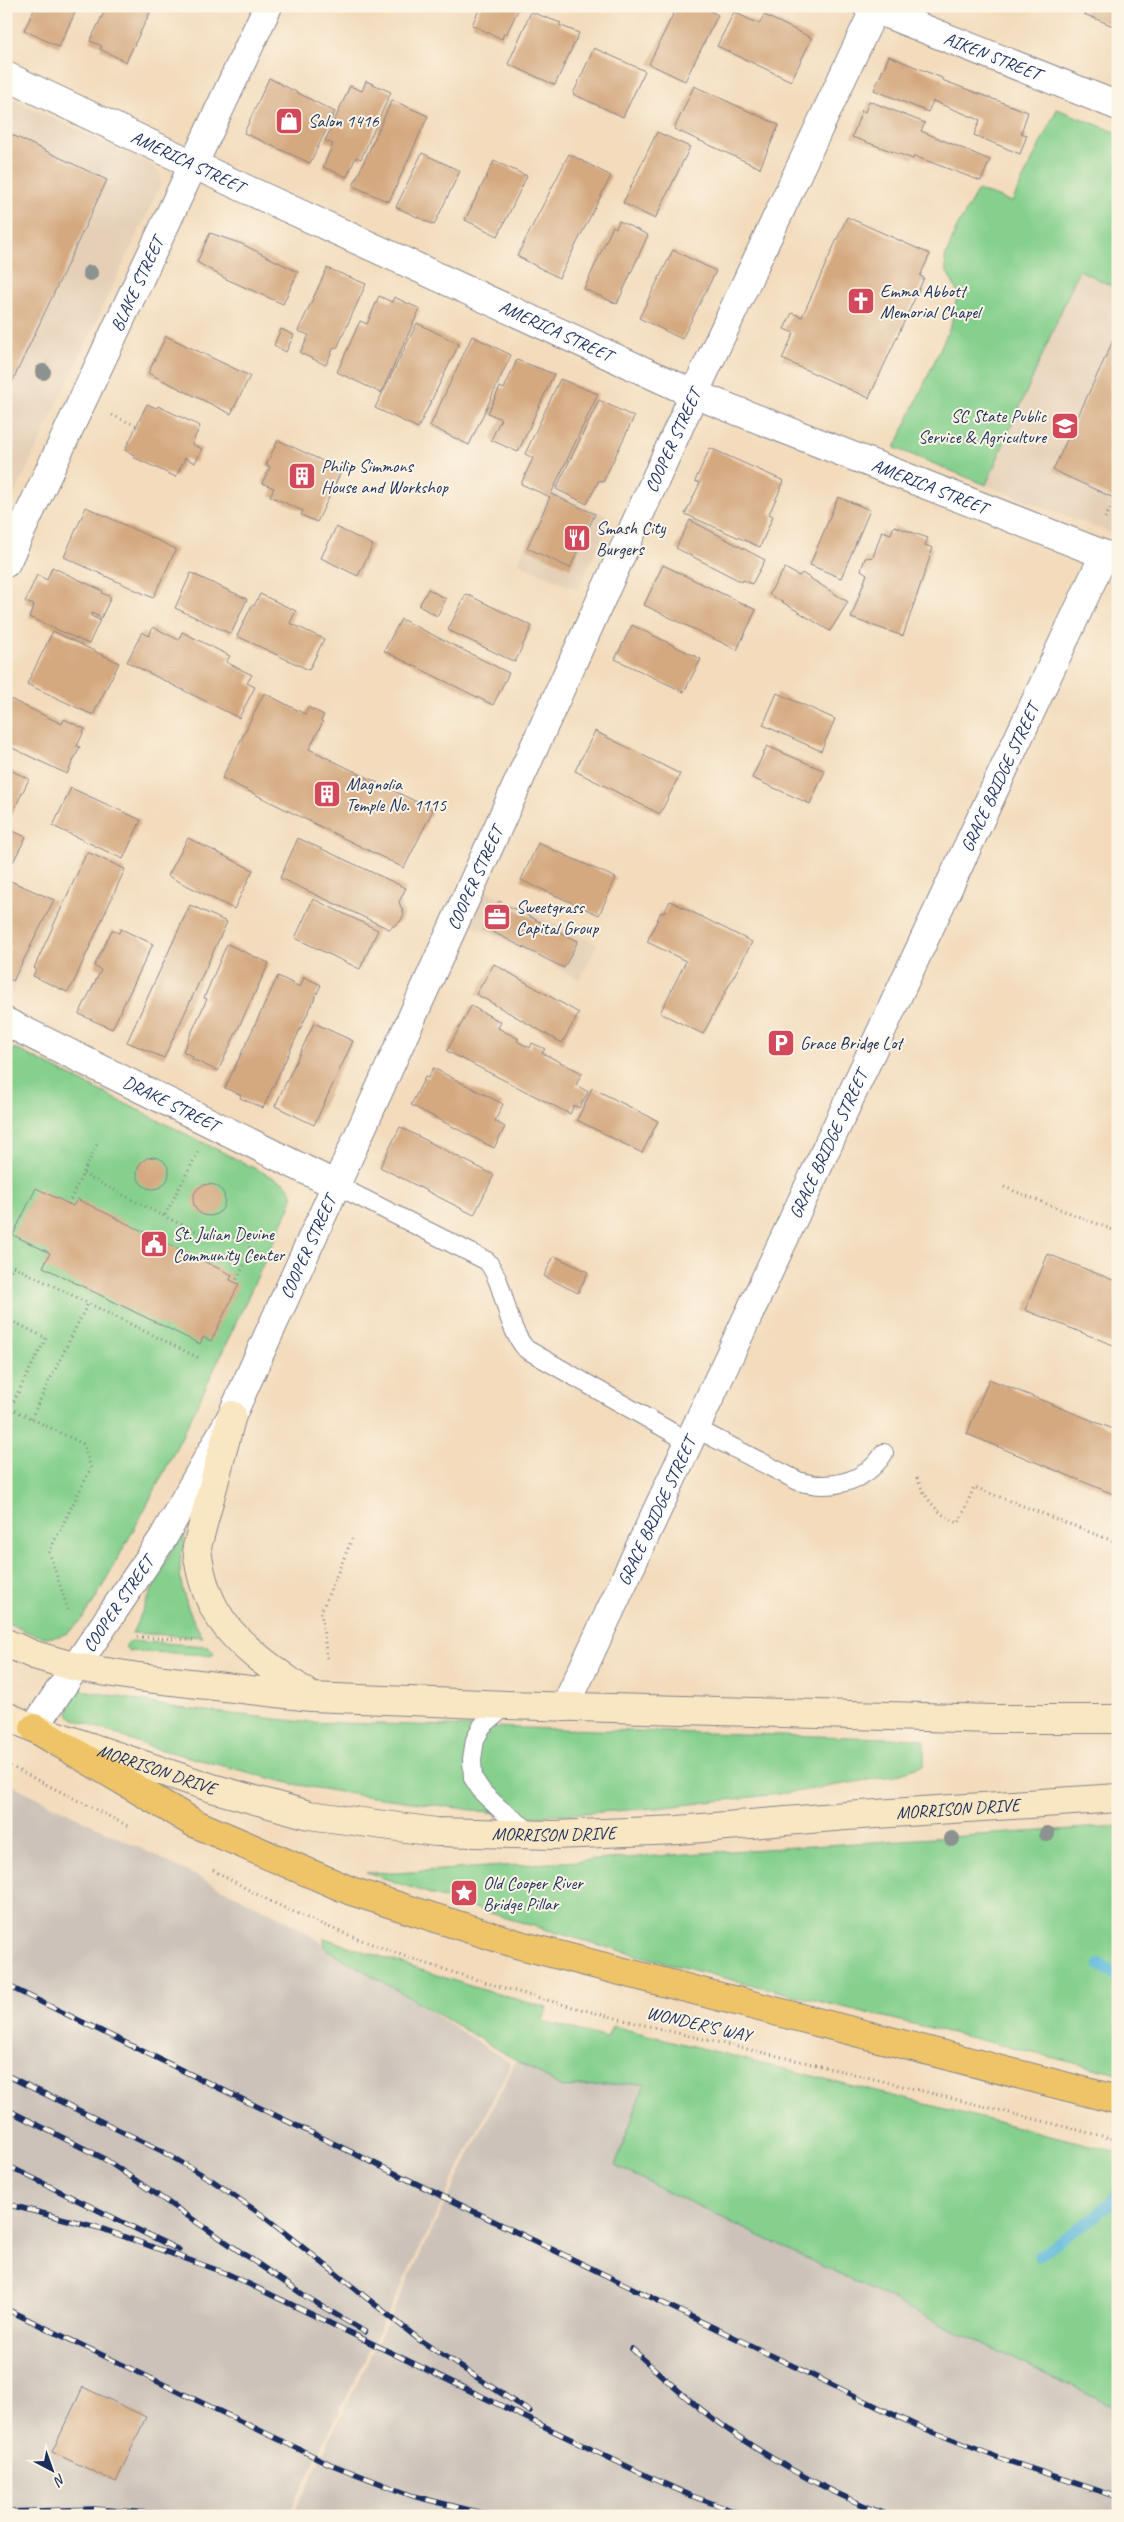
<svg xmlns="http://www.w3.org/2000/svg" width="1124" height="2522" font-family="Caveat,sans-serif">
  <rect width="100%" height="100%" fill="#fcf5e5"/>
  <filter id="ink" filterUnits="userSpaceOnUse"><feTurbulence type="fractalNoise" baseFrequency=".02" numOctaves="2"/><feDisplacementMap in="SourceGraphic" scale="10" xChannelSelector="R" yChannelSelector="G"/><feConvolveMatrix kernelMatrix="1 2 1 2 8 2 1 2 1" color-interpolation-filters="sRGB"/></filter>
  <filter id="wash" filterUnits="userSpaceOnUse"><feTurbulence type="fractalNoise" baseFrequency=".0096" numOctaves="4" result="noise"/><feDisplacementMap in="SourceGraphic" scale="20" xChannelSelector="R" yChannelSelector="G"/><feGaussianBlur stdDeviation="1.12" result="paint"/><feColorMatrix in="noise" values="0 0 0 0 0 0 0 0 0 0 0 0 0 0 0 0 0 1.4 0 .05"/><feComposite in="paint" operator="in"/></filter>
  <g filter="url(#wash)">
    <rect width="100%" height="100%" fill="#f3dbbc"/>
    <!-- built -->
    <path fill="#e5d0b7" d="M 6,96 L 149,164 L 160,173 L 161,180 L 160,186 L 6,513 Z
      M 1079,270 L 1118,289 L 1118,536 L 986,485 Z
      M 551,490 L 611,518 L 578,590 L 518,563 Z
      M 6,878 L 57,901 L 9,998 L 6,997 Z
      M 485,890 L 597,944 L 580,979 L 469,924 Z"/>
    <!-- industrial -->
    <path fill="#ccc2b9" d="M 6,1782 L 290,1922 L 511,2063 L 288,2516 L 6,2516 Z
      M 516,2060 L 562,2087 L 645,2083 L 615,2166 L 1118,2409 L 1118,2516 L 292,2516 Z"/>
    <!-- green -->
    <path fill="#85d08d" stroke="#508076" d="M 1057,109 L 1118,133 L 1118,289 L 1079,270 L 986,485 L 895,448 L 951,325 L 958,293 L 946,270 L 945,258 L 957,227 L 978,190 L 1012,202 Z
      M 14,1048 L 284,1183 C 294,1190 293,1196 290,1207 C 234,1325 182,1445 118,1558 C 105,1579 90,1616 70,1631 C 50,1645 26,1632 6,1622 L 6,1064 Z
      M 181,1529 C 188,1534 181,1554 180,1562 C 179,1588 189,1616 203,1637 L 132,1633 Z
      M 130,1641 L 208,1646 L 214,1653 L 211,1655 L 129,1651 L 125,1647 Z
      M 77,1689 L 178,1708 L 304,1722 L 924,1739 L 924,1765 L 892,1776 L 795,1792 L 657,1808 L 527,1817 L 358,1795 L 293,1784 L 151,1747 L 74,1719 L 68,1714 L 73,1692 Z
      M 1118,1826 L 1118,2074 C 866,2010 611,1959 366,1872 L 395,1873 Z
      M 324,1938 L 470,1986 L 547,2008 L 543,2021 L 607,2038 L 612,2026 L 1118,2152 L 1118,2409 L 615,2166 L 645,2083 L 562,2087 L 325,1948 Z"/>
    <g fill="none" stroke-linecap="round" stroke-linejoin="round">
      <!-- stream -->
      <path stroke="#5cbadb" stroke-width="11" d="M 1100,1964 L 1118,1977
        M 1039,2256 C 1064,2234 1099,2221 1118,2192"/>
    </g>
    <g id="blocks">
      <!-- building -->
      <path fill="#d4a980" d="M 36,6 L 78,6 L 59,47 L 24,30 Z
        M 107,6 L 153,6 L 126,62 L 100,49 L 102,46 L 90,41 Z
        M 481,6 L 520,6 L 506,35 L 504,33 L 502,39 L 472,25 Z
        M 677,6 L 701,6 L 718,15 L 685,81 L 649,64 Z
        M 1087,6 L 1118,6 L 1118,28 L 1084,14 Z
        M 531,12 L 561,23 L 559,25 L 579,33 L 555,85 L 508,64 Z
        M 734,12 L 759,24 L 764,15 L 812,38 L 791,81 L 717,46 Z
        M 594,48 L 645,71 L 623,117 L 573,94 Z
        M 889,56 L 942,78 L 942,80 L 1028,112 L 1021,133 L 1027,135 L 1020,154 L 974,135 L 980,120 L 933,101 L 928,112 L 874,90 Z
        M 269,78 L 335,112 L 310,163 L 244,133 Z
        M 366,81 L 391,92 L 361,159 L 356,157 L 347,177 L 323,167 L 333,144 L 325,141 L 350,86 L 362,91 Z
        M 694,86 L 779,125 L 760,168 L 674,129 Z
        M 392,100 L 428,116 L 389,202 L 353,186 Z
        M 869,101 L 925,123 L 921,131 L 990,160 L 981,181 L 914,156 L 913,159 L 852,137 L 862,110 L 865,112 Z
        M 6,132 L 107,180 L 6,395 Z
        M 657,132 L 690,147 L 655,219 L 623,203 Z
        M 422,153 L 460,171 L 434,225 L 396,207 Z
        M 569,154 L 611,176 L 559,278 L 517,256 Z
        M 494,161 L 527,176 L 498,236 L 465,220 Z
        M 847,217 L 930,254 L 920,276 L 924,278 L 919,289 L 869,398 L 782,359 L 794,333 L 784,329 L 792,313 L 802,317 Z
        M 619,221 L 648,235 L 617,304 L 584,289 L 613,226 L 616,228 Z
        M 210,233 L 242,244 L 298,272 L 283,304 L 226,279 L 197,262 Z
        M 673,250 L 716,271 L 682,339 L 639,318 Z
        M 327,268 L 366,284 L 337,348 L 334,347 L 326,365 L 300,353 L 309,335 L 298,331 Z
        M 379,296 L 392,302 L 394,297 L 420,309 L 381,393 L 337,372 L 360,321 L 367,324 Z
        M 417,323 L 459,344 L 418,428 L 375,408 Z
        M 281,329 L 294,335 L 286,352 L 274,345 Z
        M 1118,330 L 1118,500 L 1053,470 Z
        M 166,336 L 250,376 L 231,414 L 148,373 Z
        M 472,336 L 511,355 L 469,445 L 430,426 Z
        M 517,360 L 554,374 L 518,452 L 491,440 L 501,419 L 488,413 L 500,387 L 504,389 Z
        M 560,379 L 598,394 L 551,494 L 595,514 L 570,568 L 527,548 L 550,497 L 521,484 L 533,458 L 525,454 Z
        M 599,400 L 634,417 L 603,482 L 599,480 L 587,504 L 556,489 Z
        M 147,404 L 156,408 L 158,406 L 200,426 L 192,444 L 202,449 L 195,463 L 185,458 L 176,477 L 133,457 L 134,455 L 125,450 Z
        M 278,440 L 342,470 L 317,522 L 301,515 L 303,511 L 270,496 L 274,488 L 262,483 L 270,467 L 266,465 Z
        M 710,448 L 784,481 L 769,514 L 773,516 L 760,547 L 685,514 L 700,483 L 695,481 Z
        M 838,497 L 870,510 L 841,578 L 810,565 Z
        M 86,507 L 176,549 L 153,598 L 64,557 Z
        M 690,520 L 765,560 L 752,584 L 743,580 L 742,582 L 676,548 Z
        M 894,526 L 928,538 L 925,545 L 933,548 L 903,636 L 851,618 L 867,574 L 861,570 L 865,558 L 873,557 L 882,531 L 891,534 Z
        M 336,527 L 373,545 L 358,576 L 321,558 Z
        M 663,565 L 756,610 L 737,650 L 644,605 Z
        M 52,567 L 103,591 L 102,593 L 111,597 L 101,618 L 92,613 L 91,616 L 100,620 L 89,644 L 29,617 L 34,605 L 25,602 L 37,575 L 47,580 Z
        M 785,568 L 799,576 L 802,573 L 848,602 L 830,631 L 769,594 Z
        M 191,573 L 247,599 L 231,634 L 175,608 Z
        M 428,589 L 446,599 L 437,616 L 419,606 Z
        M 260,594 L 296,611 L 290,623 L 324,639 L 309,670 L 237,636 L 252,605 L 254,606 Z
        M 466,594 L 532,626 L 515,662 L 448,630 Z
        M 401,619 L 509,673 L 493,705 L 384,651 Z
        M 632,625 L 701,659 L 684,692 L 615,659 Z
        M 153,627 L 179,640 L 182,632 L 230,656 L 226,662 L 252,675 L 247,683 L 255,687 L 239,718 L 127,662 L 142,632 L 149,636 Z
        M 53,631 L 119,663 L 93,715 L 27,684 Z
        M 264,693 L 305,714 L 308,707 L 324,715 L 321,721 L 323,722 L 309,749 L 433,810 L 404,868 L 222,778 Z
        M 777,693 L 835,719 L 821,751 L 763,725 Z
        M 6,697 L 62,724 L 64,719 L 85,729 L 77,746 L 80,747 L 67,774 L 6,745 Z
        M 595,731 L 680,774 L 660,814 L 575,771 Z
        M 767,746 L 825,771 L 810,804 L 752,778 Z
        M 6,768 L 29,779 L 11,816 L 6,813 Z
        M 71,788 L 141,820 L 123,859 L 53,826 Z
        M 6,828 L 26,837 L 13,862 L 6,859 Z
        M 188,838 L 253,870 L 234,909 L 168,876 Z
        M 298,838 L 406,888 L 399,902 L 404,914 L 400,922 L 389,929 L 280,878 Z
        M 538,843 L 616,878 L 599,915 L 521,880 Z
        M 87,852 L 125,869 L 72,986 L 67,992 L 33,976 L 36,969 L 34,968 Z
        M 6,879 L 54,900 L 13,981 L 6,977 L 6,955 L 11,946 L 6,944 Z
        M 313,899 L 378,930 L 360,969 L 295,938 Z
        M 499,901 L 578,941 L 564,968 L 485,928 Z
        M 670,901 L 752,942 L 703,1034 L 660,1013 L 686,961 L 647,942 L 661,912 L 664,913 Z
        M 190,905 L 227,922 L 164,1058 L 127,1042 Z
        M 121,929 L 153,944 L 112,1029 L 79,1014 L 101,970 L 94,966 L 112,930 L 119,933 Z
        M 227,944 L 269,963 L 218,1071 L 192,1059 L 193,1057 L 183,1051 L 207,999 L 204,998 Z
        M 494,964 L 579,1013 L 562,1043 L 476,994 Z
        M 278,976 L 300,987 L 304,977 L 321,985 L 263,1108 L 240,1098 L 241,1095 L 225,1088 Z
        M 471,1006 L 501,1022 L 498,1028 L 519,1039 L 517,1041 L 530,1048 L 532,1043 L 545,1049 L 542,1053 L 582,1073 L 576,1085 L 588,1092 L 579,1108 L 574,1105 L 570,1114 L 447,1051 Z
        M 314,1023 L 353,1041 L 314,1125 L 275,1106 Z
        M 433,1068 L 503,1104 L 495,1121 L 505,1127 L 494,1148 L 411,1105 L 425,1077 L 428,1078 Z
        M 592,1088 L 658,1121 L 642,1153 L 577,1120 Z
        M 400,1127 L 494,1175 L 474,1215 L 380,1167 Z
        M137 1173a16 16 0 1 1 32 0a16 16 0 1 1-32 0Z
        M193 1200a16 16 0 1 1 32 0a16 16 0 1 1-32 0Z
        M 36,1188 L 73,1206 L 77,1199 L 232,1275 L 230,1280 L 239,1284 L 211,1341 L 203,1337 L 200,1344 L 43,1267 L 50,1253 L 13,1235 Z
        M 1048,1254 L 1118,1282 L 1118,1347 L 1025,1310 Z
        M 554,1256 L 588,1272 L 578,1293 L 544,1276 Z
        M 989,1379 L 1118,1431 L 1118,1496 L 967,1434 Z
        M 83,2387 L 146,2417 L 116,2482 L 52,2452 Z"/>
    </g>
  </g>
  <g filter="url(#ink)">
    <use href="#blocks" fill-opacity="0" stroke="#87858d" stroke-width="1"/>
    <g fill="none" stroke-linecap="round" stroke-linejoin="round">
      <!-- service casing -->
      <g stroke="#87858d" stroke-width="20">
        <path id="service" d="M 336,1185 L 487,1261 C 507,1287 504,1324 526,1349 L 689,1442
          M 695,1428 L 798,1481 C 830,1491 866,1482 884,1453
          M 507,1705 L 482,1726 L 475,1740 L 472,1759 L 473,1778 L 483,1793 L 500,1809 L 533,1834"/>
      </g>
      <!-- minor casing -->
      <g stroke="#87858d" stroke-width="30">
        <g id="minor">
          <path id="s1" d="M 867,6 L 1118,106"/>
          <path id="s2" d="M 6,76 L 248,190 L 694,394 L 1118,560"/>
          <path id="s3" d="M 6,563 L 268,6"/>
          <path id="s4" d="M 6,1022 L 336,1185"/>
          <path id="s5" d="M 565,1707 L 1104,555"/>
          <path id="s6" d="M 34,1728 L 163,1538 L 232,1415 L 694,394 L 876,6"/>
        </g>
      </g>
      <!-- secondary casing -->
      <g stroke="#87858d" stroke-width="30">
        <g id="secondary">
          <path d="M 232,1415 L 197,1547 C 204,1628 251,1652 310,1696"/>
          <path d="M 6,1643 L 34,1655 L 76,1667 L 138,1677 L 311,1697 L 507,1705 L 993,1719 L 1118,1719"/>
          <path id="s7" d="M 6,1716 L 34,1728 L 212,1788 L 309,1815 L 436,1832 L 554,1835 L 678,1830 L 846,1816 L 1118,1798"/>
        </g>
      </g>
      <!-- motorway casing -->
      <g stroke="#87858d" stroke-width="30">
        <path id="motorway" d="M 34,1728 L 194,1823 L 351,1891 L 520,1945 L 1118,2100"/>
      </g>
      <!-- path -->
      <path stroke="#87858d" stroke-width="3" stroke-dasharray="1 4" stroke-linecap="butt" d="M 112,415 L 137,426
        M 1105,518 L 1116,499
        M 83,1174 C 123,1194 163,1218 204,1234 C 219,1239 237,1234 249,1243 L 250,1250 L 248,1258 L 235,1282
        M 1004,1187 L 1118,1232
        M 68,1204 L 99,1141
        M 165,1215 L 198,1152
        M 6,1279 L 13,1266 L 199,1358
        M 6,1318 L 46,1338 L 10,1408
        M 6,1406 L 83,1444 L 91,1468 L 49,1552 L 68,1610
        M 31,1418 L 88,1303
        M 917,1478 C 925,1498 938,1516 959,1523 L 974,1487 L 1118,1543
        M 137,1637 L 193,1640
        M 327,1658 L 321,1612 L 352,1539
        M 6,1764 L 130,1827
        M 213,1870 C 237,1883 260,1897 285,1908 C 449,1983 628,2022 804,2062 C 909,2087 1013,2114 1118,2140"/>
      <!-- service -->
      <use href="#service" stroke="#fff" stroke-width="18"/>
      <!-- minor -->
      <use href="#minor" stroke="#fff" stroke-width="28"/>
      <!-- secondary -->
      <use href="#secondary" stroke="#f9e7c3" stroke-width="28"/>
      <!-- motorway -->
      <use href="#motorway" stroke="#efc469" stroke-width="28"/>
      <!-- rail casing -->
      <g stroke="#1b2f5e" stroke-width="5.5">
        <path id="rail" d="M 6,1985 L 913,2424 L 999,2458 L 1118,2497
          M 6,2075 L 160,2150 L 213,2181 L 262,2215 L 421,2341 L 530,2412
          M 6,2109 L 103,2158 L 305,2296 L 365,2332
          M 6,2165 L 179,2250
          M 6,2204 L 100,2228 L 228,2274 L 647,2476 L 692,2496 L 747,2516
          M 6,2309 L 330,2464 L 413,2496 L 493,2516
          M 632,2349 C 654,2368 675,2389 698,2407 C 753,2451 824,2491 890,2516
          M 6,2512 L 93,2509 L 194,2516"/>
      </g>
      <!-- rail -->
      <use href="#rail" stroke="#fcf5e5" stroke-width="4" stroke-dasharray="11" stroke-linecap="butt"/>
    </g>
    <!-- trees -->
    <g fill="#8b928f">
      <circle cx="90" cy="273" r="8"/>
      <circle cx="43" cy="372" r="8"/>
      <circle cx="1047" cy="1834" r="8"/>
      <circle cx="952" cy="1839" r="8"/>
    </g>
  </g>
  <!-- icons -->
  <defs>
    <g id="shop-square" transform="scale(1.4375)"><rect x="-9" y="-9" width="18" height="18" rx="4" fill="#d1495b" stroke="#fcf5e5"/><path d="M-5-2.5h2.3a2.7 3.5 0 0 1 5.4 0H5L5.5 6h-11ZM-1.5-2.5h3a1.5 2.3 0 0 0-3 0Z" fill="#fff"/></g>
    <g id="church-square" transform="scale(1.4375)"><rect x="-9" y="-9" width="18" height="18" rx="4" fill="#d1495b" stroke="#fcf5e5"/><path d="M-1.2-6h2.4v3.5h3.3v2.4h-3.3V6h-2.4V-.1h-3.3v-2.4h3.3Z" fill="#fff"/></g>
    <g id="university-square" transform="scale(1.4375)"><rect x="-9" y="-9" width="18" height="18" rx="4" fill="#d1495b" stroke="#fcf5e5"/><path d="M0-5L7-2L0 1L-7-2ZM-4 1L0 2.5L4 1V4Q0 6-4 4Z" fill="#fff"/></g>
    <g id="building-square" transform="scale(1.4375)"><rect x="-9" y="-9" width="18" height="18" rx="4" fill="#d1495b" stroke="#fcf5e5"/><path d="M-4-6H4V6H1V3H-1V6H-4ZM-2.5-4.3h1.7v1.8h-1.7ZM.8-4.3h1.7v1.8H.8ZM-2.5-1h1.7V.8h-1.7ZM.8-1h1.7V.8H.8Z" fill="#fff"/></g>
    <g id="restaurant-square" transform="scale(1.4375)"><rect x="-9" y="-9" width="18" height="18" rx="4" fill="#d1495b" stroke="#fcf5e5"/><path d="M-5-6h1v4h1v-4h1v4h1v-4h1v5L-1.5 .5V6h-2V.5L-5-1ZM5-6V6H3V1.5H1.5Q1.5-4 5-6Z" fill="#fff"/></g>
    <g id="office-square" transform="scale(1.4375)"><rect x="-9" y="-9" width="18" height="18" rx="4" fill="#d1495b" stroke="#fcf5e5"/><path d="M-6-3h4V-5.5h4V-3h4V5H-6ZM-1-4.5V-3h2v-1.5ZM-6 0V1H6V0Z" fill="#fff"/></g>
    <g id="parking-square" transform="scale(1.4375)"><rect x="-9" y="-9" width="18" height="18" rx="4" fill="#d1495b" stroke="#fcf5e5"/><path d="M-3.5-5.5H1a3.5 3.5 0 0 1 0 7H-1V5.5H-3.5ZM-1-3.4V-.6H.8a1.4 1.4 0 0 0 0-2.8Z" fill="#fff"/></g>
    <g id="civic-square" transform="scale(1.4375)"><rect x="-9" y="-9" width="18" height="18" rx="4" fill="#d1495b" stroke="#fcf5e5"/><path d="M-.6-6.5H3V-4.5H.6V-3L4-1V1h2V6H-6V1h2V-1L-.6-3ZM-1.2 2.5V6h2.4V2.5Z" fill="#fff"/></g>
    <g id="sight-square" transform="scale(1.4375)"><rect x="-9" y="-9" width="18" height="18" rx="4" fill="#d1495b" stroke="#fcf5e5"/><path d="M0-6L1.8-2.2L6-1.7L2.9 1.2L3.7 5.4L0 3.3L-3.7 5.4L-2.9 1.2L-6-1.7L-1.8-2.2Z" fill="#fff"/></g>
  </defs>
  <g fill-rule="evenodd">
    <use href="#shop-square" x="289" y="121"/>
    <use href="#church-square" x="861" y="301"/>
    <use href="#university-square" x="1065" y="426"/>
    <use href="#building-square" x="302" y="476"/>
    <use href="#restaurant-square" x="577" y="538"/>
    <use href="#building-square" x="327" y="794"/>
    <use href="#office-square" x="497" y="917"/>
    <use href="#parking-square" x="781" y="1043"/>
    <use href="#civic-square" x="154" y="1244"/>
    <use href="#sight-square" x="464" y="1893"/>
  </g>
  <g text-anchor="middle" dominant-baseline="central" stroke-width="4" stroke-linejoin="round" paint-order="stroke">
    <!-- street labels -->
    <g font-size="18" fill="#1b2f5e" stroke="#fcf5e5">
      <text stroke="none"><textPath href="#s1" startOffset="135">AIKEN STREET</textPath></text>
      <text stroke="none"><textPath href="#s2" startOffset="201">AMERICA STREET</textPath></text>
      <text stroke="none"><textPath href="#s3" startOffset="308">BLAKE STREET</textPath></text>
      <text stroke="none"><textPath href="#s2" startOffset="606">AMERICA STREET</textPath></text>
      <text stroke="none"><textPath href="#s6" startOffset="1440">COOPER STREET</textPath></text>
      <text stroke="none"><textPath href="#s2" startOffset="1011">AMERICA STREET</textPath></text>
      <text stroke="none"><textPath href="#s5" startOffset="1026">GRACE BRIDGE STREET</textPath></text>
      <text stroke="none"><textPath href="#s6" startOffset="960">COOPER STREET</textPath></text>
      <text stroke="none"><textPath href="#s4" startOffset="184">DRAKE STREET</textPath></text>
      <text stroke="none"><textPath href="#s5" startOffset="621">GRACE BRIDGE STREET</textPath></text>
      <text stroke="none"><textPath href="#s6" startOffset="555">COOPER STREET</textPath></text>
      <text stroke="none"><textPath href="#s5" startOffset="216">GRACE BRIDGE STREET</textPath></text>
      <text stroke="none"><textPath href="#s6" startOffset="150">COOPER STREET</textPath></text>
      <text stroke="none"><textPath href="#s7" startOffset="160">MORRISON DRIVE</textPath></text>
      <text stroke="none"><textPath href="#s7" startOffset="970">MORRISON DRIVE</textPath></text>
      <text stroke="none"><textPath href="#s7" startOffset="565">MORRISON DRIVE</textPath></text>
      <text transform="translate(699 2024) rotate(13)">WONDER'S WAY</text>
    </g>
    <!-- poi labels -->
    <g font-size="18" fill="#1b2f5e" stroke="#fcf5e5" text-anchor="start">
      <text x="308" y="121">Salon 1416</text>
      <text x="880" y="291">Emma Abbott<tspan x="880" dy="21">Memorial Chapel</tspan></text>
      <text x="1046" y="416" text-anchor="end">SC State Public<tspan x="1046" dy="21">Service &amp; Agriculture</tspan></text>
      <text x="321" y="466">Philip Simmons<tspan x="321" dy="21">House and Workshop</tspan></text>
      <text x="596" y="528">Smash City<tspan x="596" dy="21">Burgers</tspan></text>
      <text x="346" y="784">Magnolia<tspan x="346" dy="21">Temple No. 1115</tspan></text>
      <text x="516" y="907">Sweetgrass<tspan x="516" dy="21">Capital Group</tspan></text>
      <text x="800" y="1043">Grace Bridge Lot</text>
      <text x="173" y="1234">St. Julian Devine<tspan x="173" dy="21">Community Center</tspan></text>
      <text x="483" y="1883">Old Cooper River<tspan x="483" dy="21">Bridge Pillar</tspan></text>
    </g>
  </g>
  <!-- margin -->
  <rect width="1124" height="2522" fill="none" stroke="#fcf5e5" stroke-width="25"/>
  <!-- north arrow -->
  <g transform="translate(52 2470) rotate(139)" stroke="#fcf5e5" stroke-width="4" paint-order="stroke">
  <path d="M0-4L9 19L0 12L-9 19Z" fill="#1b2f5e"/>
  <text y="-8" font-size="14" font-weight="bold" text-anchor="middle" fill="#1b2f5e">N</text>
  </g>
</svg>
